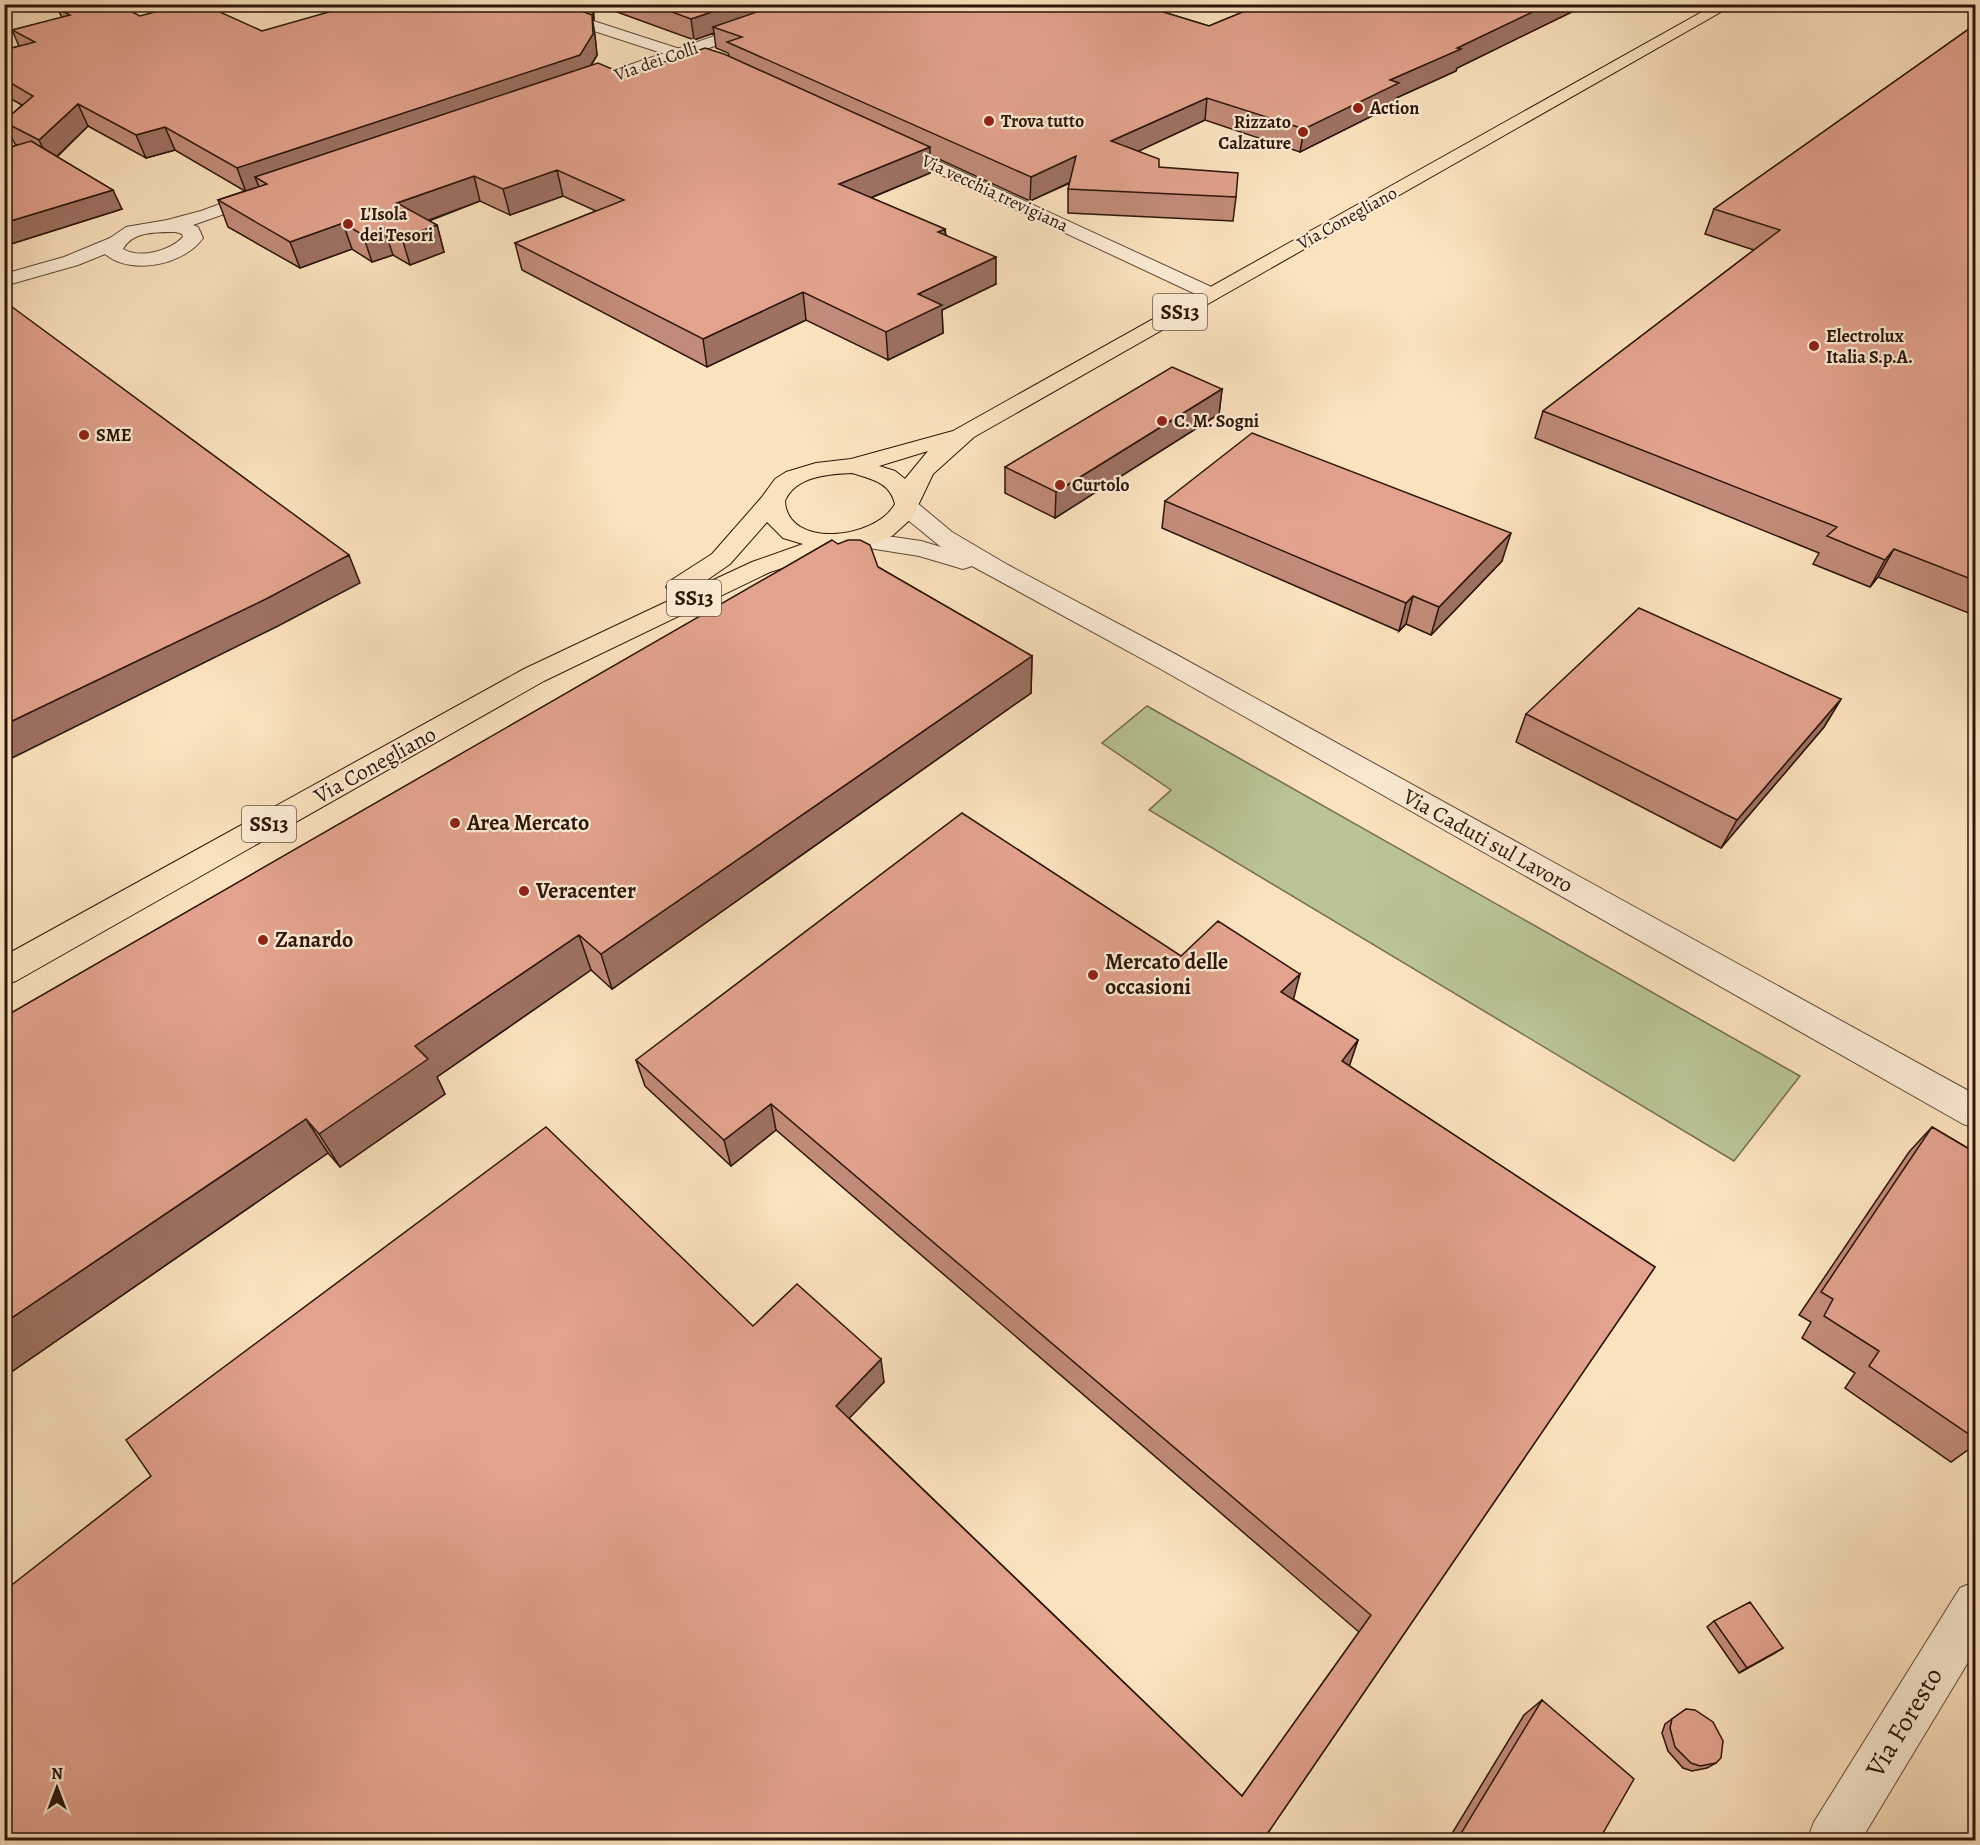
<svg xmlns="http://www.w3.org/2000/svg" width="1980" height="1845" font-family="Alegreya,serif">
  <rect width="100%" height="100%" fill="#fbe2be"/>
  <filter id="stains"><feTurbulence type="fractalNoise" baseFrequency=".00333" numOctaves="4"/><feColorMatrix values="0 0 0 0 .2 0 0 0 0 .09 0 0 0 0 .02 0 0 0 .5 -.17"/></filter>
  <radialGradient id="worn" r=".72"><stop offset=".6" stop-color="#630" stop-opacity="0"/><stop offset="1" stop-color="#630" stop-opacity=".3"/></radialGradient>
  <!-- green -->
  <path fill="#bac495" stroke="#746c50" stroke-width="1.5" d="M 1147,706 L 1800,1076 L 1734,1161 L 1149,810 L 1171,790 L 1102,743 Z"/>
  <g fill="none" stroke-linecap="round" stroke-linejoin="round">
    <!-- minor casing -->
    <g stroke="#604838" stroke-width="2">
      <path id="minor" d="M 518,4 L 541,4 L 720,62 L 722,65 L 714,70 L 708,68 L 520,7 Z
        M 890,139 L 1218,290 L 1221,294 L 1218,298 L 1204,298 L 884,148 L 881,144 L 884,140 Z
        M 1976,1581 L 1976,1649 L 1861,1840 L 1807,1840 L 1814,1822 L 1960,1588 Z"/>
    </g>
    <!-- tertiary casing -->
    <g stroke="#604838" stroke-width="2">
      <path id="tertiary" d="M 809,4 L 832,4 L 830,7 L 585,90 L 579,92 L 571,87 L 573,84 Z
        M 263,188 L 270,190 L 272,194 L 270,198 L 193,225 L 198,227 L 203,238 C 184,265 131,276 105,254 L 78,265 L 4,286 L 4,274 L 64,257 L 110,238 L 126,227 L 167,220 L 201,211 ZM 176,232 L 182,234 L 183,237 C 170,251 140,259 123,249 C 132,231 158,232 176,232 Z
        M 907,500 L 916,502 L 952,532 L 1008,565 L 1177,655 L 1976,1095 L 1976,1128 L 1963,1124 L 1157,667 L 972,566 L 963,569 L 919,556 L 850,545 L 846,540 L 850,535 L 859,532 L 921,541 L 941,547 L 898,512 L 895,507 L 898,502 Z"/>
    </g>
    <!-- primary casing -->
    <g stroke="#2d150b" stroke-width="2">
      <path id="primary" d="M 1716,4 L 1735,4 L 974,437 L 933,474 L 912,518 L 892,536 L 869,545 L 841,549 L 770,572 L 544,681 L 16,981 L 4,985 L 4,956 L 524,669 L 683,594 L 670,593 L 666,587 L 670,581 L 712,554 L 762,497 L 775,479 L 786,472 L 816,463 L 851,459 L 953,431 ZM 928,451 L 905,479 L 895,471 L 879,466 ZM 852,473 C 871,479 890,482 895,504 C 875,540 787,549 785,501 C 795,476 829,474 852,473 ZM 767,522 L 783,538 L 803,544 L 752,562 L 694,589 L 730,564 Z"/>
    </g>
    <!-- minor -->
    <use href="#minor" fill="#fcecd5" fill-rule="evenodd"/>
    <!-- tertiary -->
    <use href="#tertiary" fill="#fcecd5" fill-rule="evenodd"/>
    <!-- primary -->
    <use href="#primary" fill="#fbe2be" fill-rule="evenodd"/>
  </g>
  <!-- wall -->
  <path fill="#c28b79" stroke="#2d150b" stroke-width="1.5" d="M 563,4 L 593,4 L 594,20 L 592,19 L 595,36 L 597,55 L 591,66 L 626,75 L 729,56 L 728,53 L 716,48 L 714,33 L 694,40 L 595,4 L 1137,4 L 1209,26 L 1262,4 L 1588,4 L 1457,68 L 1456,71 L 1396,98 L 1394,105 L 1300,152 L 1205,120 L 1138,151 L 1159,167 L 1236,197 L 1233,221 L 1068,213 L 1068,189 L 1070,183 L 1030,201 L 930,155 L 930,173 L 871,198 L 945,229 L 946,235 L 996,284 L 942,310 L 943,333 L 888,360 L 806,320 L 707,367 L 522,270 L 515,243 L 596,211 L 563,196 L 510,215 L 480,201 L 429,221 L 437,225 L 444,252 L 410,265 L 393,255 L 372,262 L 352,249 L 300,268 L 228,227 L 218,200 L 245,191 L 175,150 L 146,158 L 88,126 L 57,157 L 122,209 L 11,244 L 4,239 L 4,149 L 17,145 L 15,144 L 4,123 L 4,121 L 22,105 L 4,95 L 4,50 L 19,46 L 12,30 L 62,18 L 58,9 L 140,16 L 262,31 Z
    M 1976,24 L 1976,616 L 1878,577 L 1870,587 L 1813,564 L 1819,553 L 1535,438 L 1543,411 L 1754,250 L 1705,234 L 1714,209 Z
    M 1222,389 L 1219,414 L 1055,518 L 1005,493 L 1005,467 Z
    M 1165,501 L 1502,561 L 1431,635 L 1406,624 L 1399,631 L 1162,528 Z
    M 878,567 L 1032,656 L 1031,693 L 612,989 L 591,970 L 437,1077 L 445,1094 L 340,1167 L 328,1153 L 4,1377 Z
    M 1841,699 L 1824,727 L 1721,848 L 1516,742 L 1526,714 Z
    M 1181,956 L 1293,999 L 1358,1040 L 1349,1066 L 1655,1267 L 1263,1840 L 753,1326 L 884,1382 L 849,1418 L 1242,1796 L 1359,1632 L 776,1130 L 731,1166 L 645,1086 L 636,1060 Z
    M 1932,1127 L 1976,1153 L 1976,1444 L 1951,1462 L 1845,1388 L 1855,1373 L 1802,1338 L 1811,1322 L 1799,1315 L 1909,1152 Z
    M 1714,1621 L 1783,1648 L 1739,1673 L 1707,1627 Z
    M 1542,1700 L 1599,1840 L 1448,1840 L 1524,1715 Z
    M 1686,1709 L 1716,1763 L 1707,1768 L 1692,1771 L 1683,1768 L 1668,1751 L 1662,1733 L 1665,1724 Z"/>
  <!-- shaded-wall -->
  <path fill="#9e7163" stroke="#2d150b" stroke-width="1.5" d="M 592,4 L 593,4 L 594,20 Z
    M 735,4 L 800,4 L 713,27 L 714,33 L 694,40 L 691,19 Z
    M 1549,4 L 1588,4 L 1457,68 L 1456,71 L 1396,98 L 1394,105 L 1300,152 L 1304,129 L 1390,80 Z
    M 592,15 L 595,36 L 597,55 L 584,77 L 255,177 L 259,187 L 246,192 L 237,168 Z
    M 1207,98 L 1205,120 L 1109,165 L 1111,141 Z
    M 78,104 L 88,126 L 50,163 L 39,140 Z
    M 165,127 L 175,150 L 146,158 L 136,135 Z
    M 930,147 L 930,173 L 841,210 L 839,184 Z
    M 1076,156 L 1075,180 L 1030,201 L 1031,177 Z
    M 557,170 L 563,196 L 510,215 L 503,189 Z
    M 474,176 L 480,201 L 405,229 L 397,203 Z
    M 113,190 L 122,209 L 11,244 L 4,230 L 4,223 Z
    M 343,223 L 352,249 L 300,268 L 290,242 Z
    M 437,225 L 444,252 L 410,265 L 402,238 Z
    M 384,228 L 393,255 L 372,262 L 363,235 Z
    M 945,229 L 946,256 L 938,232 Z
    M 996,257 L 996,284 L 942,310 L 943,333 L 888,360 L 886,332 L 918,294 Z
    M 803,292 L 806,320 L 707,367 L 703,339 Z
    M 1222,389 L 1219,414 L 1055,518 L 1056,492 Z
    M 1511,533 L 1502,561 L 1431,635 L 1439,607 Z
    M 1894,549 L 1878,577 L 1870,587 L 1885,560 Z
    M 349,555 L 360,583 L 278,626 L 4,762 L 4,725 Z
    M 1413,596 L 1406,624 L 1399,631 L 1406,603 Z
    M 1032,656 L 1031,693 L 612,989 L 601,954 Z
    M 1841,699 L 1824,727 L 1721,848 L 1737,820 Z
    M 579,935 L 591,970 L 437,1077 L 445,1094 L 340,1167 L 319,1134 L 415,1046 Z
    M 1300,974 L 1293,1001 L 1281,992 Z
    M 1358,1040 L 1349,1067 L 1342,1061 Z
    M 771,1104 L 776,1130 L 731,1166 L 724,1140 Z
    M 306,1119 L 328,1153 L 4,1377 L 4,1323 Z
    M 881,1359 L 884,1382 L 840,1428 L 836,1406 Z
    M 1783,1648 L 1775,1653 L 1739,1673 L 1747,1668 Z"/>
  <!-- building -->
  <path fill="#e2a28d" stroke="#2d150b" stroke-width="1.5" d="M 78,4 L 116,4 L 140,16 L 184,4 L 202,4 L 262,31 L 357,4 L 562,4 L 592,15 L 593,34 L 580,55 L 237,168 L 165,127 L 136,135 L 78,104 L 39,140 L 4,122 L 4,121 L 33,96 L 4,79 L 4,50 L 35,42 L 12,30 L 70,15 L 58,9 Z
    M 650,4 L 735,4 L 691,19 Z
    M 780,4 L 1137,4 L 1209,26 L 1262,4 L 1549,4 L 1457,48 L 1461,49 L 1390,80 L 1399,83 L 1304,129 L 1207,98 L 1111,141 L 1159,159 L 1159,167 L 1238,173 L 1236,197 L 1068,189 L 1076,156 L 1031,177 L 727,42 L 742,37 L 713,27 Z
    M 1976,24 L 1976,581 L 1894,549 L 1885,560 L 1827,536 L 1837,527 L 1543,411 L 1780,230 L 1714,209 Z
    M 705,48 L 724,54 L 930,147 L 839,184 L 945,229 L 938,232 L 996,257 L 918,294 L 942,305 L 886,332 L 803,292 L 703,339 L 515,243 L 624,200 L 557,170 L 503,189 L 474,176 L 397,203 L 437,225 L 402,238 L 384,228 L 363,235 L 343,223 L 290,242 L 218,200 L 267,184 L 255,177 L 598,63 L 626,75 Z
    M 31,141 L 113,190 L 4,223 L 4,149 Z
    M 4,301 L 349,555 L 266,599 L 4,725 Z
    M 1172,367 L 1222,389 L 1056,492 L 1005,467 Z
    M 1252,433 L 1511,533 L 1439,607 L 1413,596 L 1406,603 L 1165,501 Z
    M 832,540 L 838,544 L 848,540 L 860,540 L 870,545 L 878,567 L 1032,656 L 601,954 L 579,935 L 415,1046 L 428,1059 L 319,1134 L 306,1119 L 4,1323 L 4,1017 Z
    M 1639,608 L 1841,699 L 1737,820 L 1526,714 Z
    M 962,813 L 1181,956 L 1218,921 L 1300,974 L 1281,992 L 1358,1040 L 1342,1061 L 1655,1267 L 1263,1840 L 4,1840 L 4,1591 L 151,1476 L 126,1440 L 546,1127 L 753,1326 L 797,1284 L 881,1359 L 836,1406 L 1242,1796 L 1371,1615 L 771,1104 L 724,1140 L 636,1060 Z
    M 1932,1127 L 1976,1153 L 1976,1439 L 1869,1366 L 1879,1351 L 1824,1316 L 1833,1299 L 1821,1292 Z
    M 1750,1602 L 1783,1648 L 1747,1668 L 1714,1621 Z
    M 1542,1700 L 1634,1779 L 1599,1840 L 1457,1840 Z
    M 1686,1709 L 1695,1710 L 1713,1722 L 1723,1741 L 1721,1758 L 1716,1763 L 1700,1766 L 1691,1763 L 1675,1747 L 1670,1728 L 1672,1719 Z"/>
  <!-- markers -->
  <g fill="#8f2418" stroke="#fcecd5" stroke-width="2">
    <circle cx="1358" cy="108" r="6"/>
    <circle cx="989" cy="121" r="6"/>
    <circle cx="1303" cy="132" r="6"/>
    <circle cx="348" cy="224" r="6"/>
    <circle cx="1814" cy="346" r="6"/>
    <circle cx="1162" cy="421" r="6"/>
    <circle cx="84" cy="435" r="6"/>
    <circle cx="1060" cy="485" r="6"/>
    <circle cx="455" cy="823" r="6"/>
    <circle cx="524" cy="891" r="6"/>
    <circle cx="263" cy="940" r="6"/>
    <circle cx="1093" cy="975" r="6"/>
  </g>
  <g text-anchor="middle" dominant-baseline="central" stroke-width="4.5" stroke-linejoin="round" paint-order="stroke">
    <!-- far-street labels -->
    <g font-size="18" fill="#2d150b" stroke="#fcecd5">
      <text transform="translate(656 61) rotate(-19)">Via dei Colli</text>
      <text transform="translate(995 193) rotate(25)">Via vecchia trevigiana</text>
      <text transform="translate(1347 218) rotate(-29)">Via Conegliano</text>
    </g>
    <!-- far-poi labels -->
    <g font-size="18" font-weight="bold" fill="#2d150b" stroke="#fcecd5" text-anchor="start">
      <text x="1370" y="108">Action</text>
      <text x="1001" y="121">Trova tutto</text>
      <text x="1291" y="122" text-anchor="end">Rizzato<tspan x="1291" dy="21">Calzature</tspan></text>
      <text x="360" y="214">L'Isola<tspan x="360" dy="21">dei Tesori</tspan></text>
      <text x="1826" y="336">Electrolux<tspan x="1826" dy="21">Italia S.p.A.</tspan></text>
      <text x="1174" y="421">C. M. Sogni</text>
      <text x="96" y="435">SME</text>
      <text x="1072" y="485">Curtolo</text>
    </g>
    <!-- shield labels -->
    <g fill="#fcecd5" stroke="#6b5648" stroke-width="1.5">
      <rect x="1153" y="294" width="54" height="36" rx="4.5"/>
      <rect x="667" y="580" width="54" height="36" rx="4.5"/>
      <rect x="242" y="806" width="54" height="36" rx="4.5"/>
    </g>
    <g font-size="21" font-weight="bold" fill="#2d150b">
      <text x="1180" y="312">SS13</text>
      <text x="694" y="598">SS13</text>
      <text x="269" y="824">SS13</text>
    </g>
    <!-- street labels -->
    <g font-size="22" fill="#2d150b" stroke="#fcecd5">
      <text transform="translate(375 765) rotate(-29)">Via Conegliano</text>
      <text transform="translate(1488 841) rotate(29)">Via Caduti sul Lavoro</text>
    </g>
    <!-- poi labels -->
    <g font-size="22" font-weight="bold" fill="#2d150b" stroke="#fcecd5" text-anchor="start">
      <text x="467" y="823">Area Mercato</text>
      <text x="536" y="891">Veracenter</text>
      <text x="275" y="940">Zanardo</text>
      <text x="1105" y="962">Mercato delle<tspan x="1105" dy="25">occasioni</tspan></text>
    </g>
    <!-- near-street labels -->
    <g font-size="27" fill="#2d150b" stroke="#fcecd5">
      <text transform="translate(1904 1722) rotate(-59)">Via Foresto</text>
    </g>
  </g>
  <!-- margin -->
  <rect width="1980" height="1845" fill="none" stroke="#fbe2be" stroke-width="24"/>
  <rect x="6" y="6" width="1968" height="1833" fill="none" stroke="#2d150b" stroke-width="3"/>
  <rect x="12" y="12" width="1956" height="1821" fill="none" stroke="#2d150b" stroke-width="1.5"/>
  <!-- north arrow -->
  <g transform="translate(57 1788)" stroke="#fcecd5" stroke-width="4.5" paint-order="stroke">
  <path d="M0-4.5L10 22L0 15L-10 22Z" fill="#2d150b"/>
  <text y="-9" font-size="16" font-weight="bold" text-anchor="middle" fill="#2d150b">N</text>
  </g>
  <rect width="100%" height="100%" filter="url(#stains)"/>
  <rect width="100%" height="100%" fill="url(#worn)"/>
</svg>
